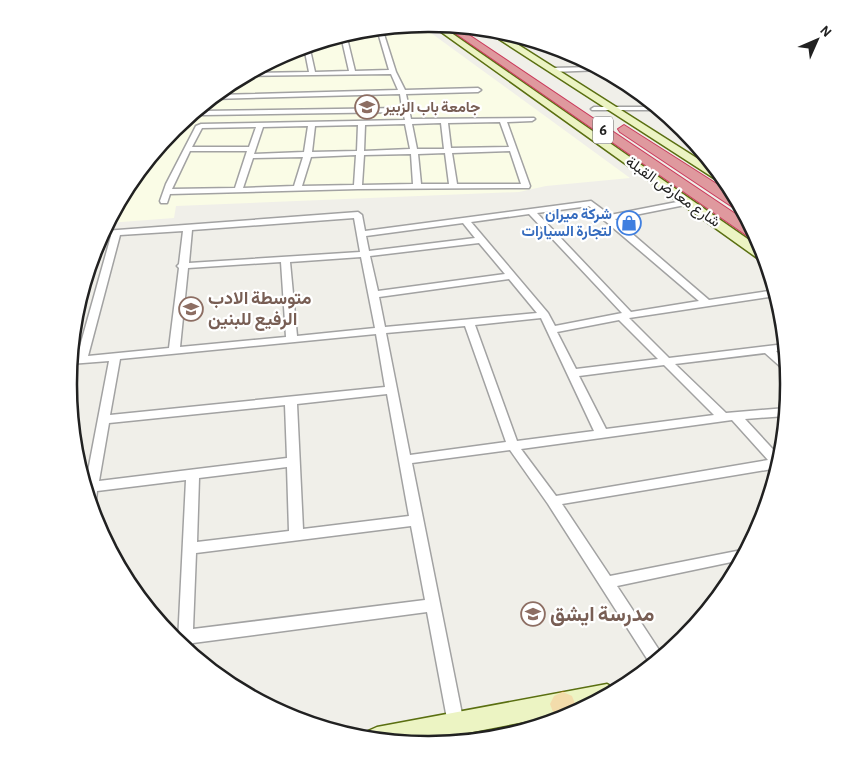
<svg xmlns="http://www.w3.org/2000/svg" width="857" height="768" font-family="'Alegreya Sans',Vazirmatn,sans-serif">
  <rect width="100%" height="100%" fill="#f0efe9"/>
  <!-- education -->
  <path fill="#fafce6" d="M 420,25 L 630,178 L 546,186 L 519,192 L 176,206 L 174,218 L 108,223 L 129,184 L 174,129 L 229,84 L 291,51 L 359,31 Z"/>
  <g fill="none" stroke-linecap="round" stroke-linejoin="round">
    <!-- street casing -->
    <g stroke="#a2a2a2" stroke-width="3">
      <path id="street" d="M 382,28 L 396,72 L 405,90 L 478,88 L 481,90 L 478,92 L 406,94 L 411,119 L 534,118 L 535,119 L 532,121 L 507,122 L 530,186 L 529,188 L 358,189 L 170,194 L 167,203 L 161,203 L 160,201 L 166,184 L 196,126 L 201,124 L 405,120 L 403,112 L 203,115 L 200,113 L 203,111 L 402,108 L 400,94 L 211,99 L 216,95 L 398,90 L 391,74 L 244,76 L 250,73 L 309,72 L 304,47 L 309,45 L 315,72 L 349,71 L 341,36 L 346,34 L 355,71 L 389,70 L 377,29 ZM 500,122 L 509,147 L 451,148 L 448,123 ZM 441,123 L 444,149 L 417,149 L 412,124 ZM 405,124 L 410,149 L 364,151 L 365,125 ZM 358,125 L 357,151 L 312,152 L 315,126 ZM 308,126 L 304,152 L 254,154 L 263,127 ZM 256,127 L 249,147 L 192,147 L 202,128 ZM 190,151 L 247,151 L 235,188 L 172,189 ZM 510,151 L 521,184 L 457,184 L 452,153 ZM 445,153 L 449,184 L 421,184 L 418,154 ZM 411,154 L 413,184 L 362,185 L 364,155 ZM 356,155 L 354,185 L 302,186 L 311,157 ZM 303,157 L 294,186 L 243,188 L 253,158 Z
        M 596,67 L 602,70 L 551,72 L 548,70 L 551,68 Z
        M 594,107 L 656,107 L 660,110 L 592,110 L 591,109 Z
        M 687,200 L 690,200 L 690,204 L 615,219 L 709,300 L 775,290 L 776,296 L 629,318 L 669,358 L 785,344 L 785,350 L 776,351 L 786,361 L 787,370 L 783,369 L 765,353 L 675,364 L 726,413 L 786,408 L 786,416 L 745,419 L 781,458 L 778,468 L 562,504 L 610,576 L 747,549 L 741,560 L 617,586 L 663,656 L 651,665 L 548,504 L 510,450 L 412,463 L 464,724 L 462,730 L 456,732 L 450,730 L 448,724 L 427,612 L 193,643 L 191,653 L 178,642 L 186,480 L 97,491 L 96,500 L 90,504 L 85,487 L 109,361 L 70,364 L 71,358 L 77,357 L 111,236 L 101,236 L 104,231 L 358,212 L 362,215 L 365,231 L 591,201 L 610,215 ZM 589,206 L 604,220 L 699,301 L 631,312 L 537,213 ZM 529,214 L 622,313 L 555,326 L 548,313 L 471,222 ZM 354,218 L 360,252 L 189,263 L 192,230 ZM 463,223 L 475,238 L 369,251 L 366,236 ZM 183,231 L 179,264 L 177,266 L 179,268 L 169,348 L 88,356 L 120,235 ZM 479,243 L 505,274 L 378,291 L 370,256 ZM 361,257 L 375,328 L 297,336 L 290,262 ZM 281,262 L 286,337 L 180,347 L 188,268 ZM 509,279 L 537,313 L 385,327 L 379,297 ZM 541,318 L 594,431 L 517,441 L 475,325 ZM 619,320 L 658,359 L 576,369 L 557,332 ZM 465,326 L 506,442 L 410,455 L 386,333 ZM 376,334 L 385,387 L 110,415 L 120,359 ZM 664,365 L 714,415 L 606,429 L 579,376 ZM 387,394 L 409,516 L 303,529 L 297,404 ZM 285,405 L 287,458 L 99,481 L 109,423 ZM 732,420 L 768,460 L 556,496 L 521,449 ZM 287,467 L 289,531 L 197,542 L 199,478 ZM 411,526 L 425,600 L 193,629 L 196,553 Z"/>
    </g>
    <!-- secondary casing -->
    <g stroke="#5a6f11" stroke-width="3">
      <path id="secondary" d="M 430,24 L 440,25 L 762,249 L 766,261 L 760,260 Z
        M 485,30 L 495,30 L 717,171 L 729,185 L 723,184 Z
        M 607,684 L 617,690 L 575,712 L 416,743 L 365,738 L 368,731 L 377,727 Z"/>
    </g>
    <!-- primary casing -->
    <g stroke="#8e7310" stroke-width="2">
      <path id="primary" d="M 563,692 L 572,696 L 578,711 L 556,720 L 550,704 L 554,696 Z"/>
    </g>
    <!-- highway casing -->
    <g stroke="#ca3a5b" stroke-width="2">
      <path id="highway" d="M 445,26 L 457,27 L 749,223 L 757,238 L 749,237 Z
        M 624,125 L 734,195 L 741,209 L 734,208 L 620,132 L 618,129 Z"/>
    </g>
    <!-- street -->
    <use href="#street" fill="#fff" fill-rule="evenodd"/>
    <!-- secondary -->
    <use href="#secondary" fill="#ecf4c3" fill-rule="evenodd"/>
    <!-- primary -->
    <use href="#primary" fill="#f3dcab" fill-rule="evenodd"/>
    <!-- highway -->
    <use href="#highway" fill="#df999e" fill-rule="evenodd"/>
  </g>
  <!-- icons -->
  <defs>
    <g id="university-ring" transform="scale(1.25)"><circle r="9.5" fill="#fff" stroke="#8d6e63" stroke-width="1.5"/><path d="M0-5L7-2L0 1L-7-2ZM-4 1L0 2.5L4 1V4Q0 6-4 4Z" fill="#8d6e63"/></g>
    <g id="shop-ring" transform="scale(1.25)"><circle r="9.5" fill="#fff" stroke="#3f7fe0" stroke-width="1.5"/><path d="M-5-2.5h2.3a2.7 3.5 0 0 1 5.4 0H5L5.5 6h-11ZM-1.5-2.5h3a1.5 2.3 0 0 0-3 0Z" fill="#3f7fe0"/></g>
    <g id="school-ring" transform="scale(1.25)"><circle r="9.5" fill="#fff" stroke="#8d6e63" stroke-width="1.5"/><path d="M0-5L7-2L0 1L-7-2ZM-4 1L0 2.5L4 1V4Q0 6-4 4Z" fill="#8d6e63"/></g>
  </defs>
  <g fill-rule="evenodd">
    <use href="#university-ring" x="367" y="107"/>
    <use href="#shop-ring" x="629" y="223"/>
    <use href="#school-ring" x="191" y="309"/>
    <use href="#school-ring" x="533" y="614"/>
  </g>
  <g text-anchor="middle" dominant-baseline="central" stroke-width="4.5" stroke-linejoin="round" paint-order="stroke">
    <!-- far-education labels -->
    <g font-size="15" font-weight="bold" fill="#785e54" stroke="#fff" text-anchor="start">
      <text x="384" y="107">جامعة باب الزبير</text>
    </g>
    <!-- far-street labels -->
    <g font-size="15" fill="#212121" stroke="#fff">
      <text transform="translate(673 192) rotate(35)">شارع معارض القبلة</text>
    </g>
    <!-- far-shop labels -->
    <g font-size="15" font-weight="bold" fill="#366cbe" stroke="#fff" text-anchor="end">
      <text x="612" y="214">شركة ميران<tspan x="612" dy="17">لتجارة السيارات</tspan></text>
    </g>
    <!-- shield labels -->
    <rect fill="#fff" stroke="#646464" stroke-width="1" x="593" y="116.5" width="20" height="27" rx="4"/>
    <g font-size="16" font-weight="bold" fill="#212121">
      <text x="603" y="130">6</text>
    </g>
    <!-- education labels -->
    <g font-size="18" font-weight="bold" fill="#785e54" stroke="#fff" text-anchor="start">
      <text x="208" y="299">متوسطة الادب<tspan x="208" dy="21">الرفيع للبنين</tspan></text>
    </g>
    <!-- near-education labels -->
    <g font-size="21" font-weight="bold" fill="#785e54" stroke="#fff" text-anchor="start">
      <text x="550" y="614">مدرسة ايشق</text>
    </g>
  </g>
  <!-- crop -->
  <path d="M0 0H857V768H0ZM428 32H429A351 351 0 0 1 780 383V385A351 351 0 0 1 429 736H428A351 351 0 0 1 77 385V383A351 351 0 0 1 428 32Z" fill="#fff" fill-rule="evenodd"/>
  <path fill="none" stroke="#212121" stroke-width="2.5" d="M428 32H429A351 351 0 0 1 780 383V385A351 351 0 0 1 429 736H428A351 351 0 0 1 77 385V383A351 351 0 0 1 428 32Z"/>
  <!-- north arrow -->
  <g transform="translate(817 40) rotate(45)" stroke="#ffffff" stroke-width="4" paint-order="stroke">
  <path d="M0-4L9 19L0 12L-9 19Z" fill="#212121"/>
  <text y="-8" font-size="14" font-weight="bold" text-anchor="middle" fill="#212121">N</text>
  </g>
</svg>
